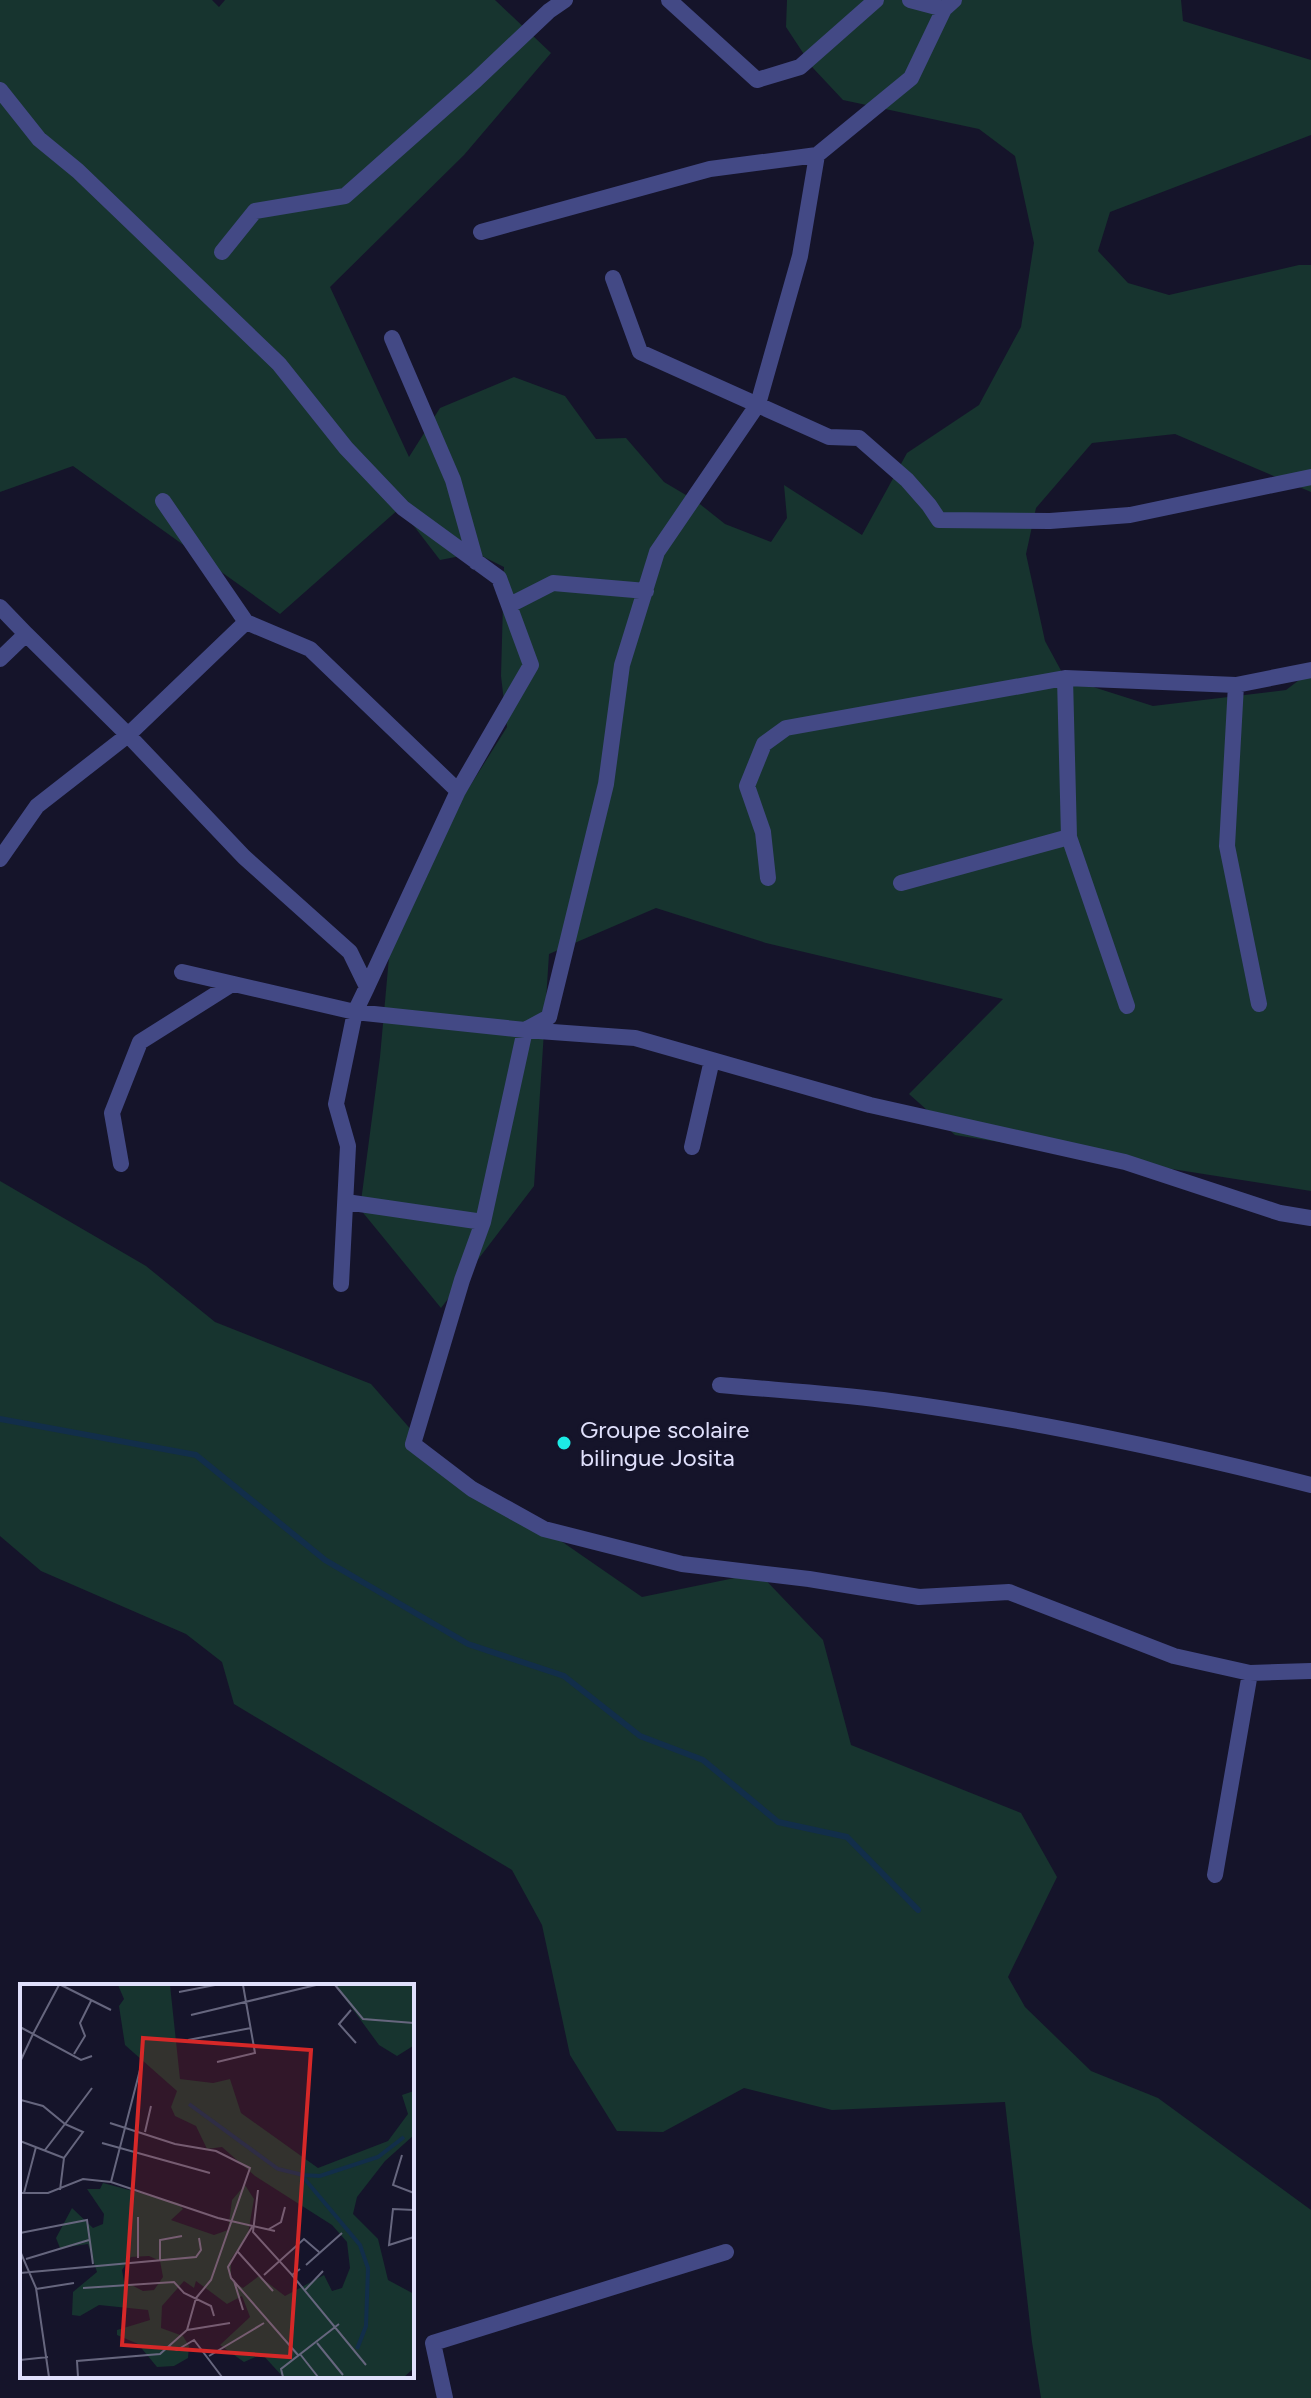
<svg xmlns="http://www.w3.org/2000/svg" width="1311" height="2398" font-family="Figtree,sans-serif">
  <rect width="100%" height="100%" fill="#15142a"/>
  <!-- green -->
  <path fill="#17342f" d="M 0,0 L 212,0 L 219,7 L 225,0 L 495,0 L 551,53 L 464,155 L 330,287 L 409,457 L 440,408 L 514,377 L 565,396 L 596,439 L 626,438 L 664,482 L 696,501 L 725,524 L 771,542 L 787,518 L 784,485 L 862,535 L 907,453 L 979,405 L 1021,327 L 1034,243 L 1015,156 L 979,129 L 843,100 L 813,68 L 786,27 L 787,0 L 1181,0 L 1183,21 L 1311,60 L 1311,135 L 1110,212 L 1098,251 L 1128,283 L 1169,295 L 1299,265 L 1311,265 L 1311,492 L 1175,434 L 1092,443 L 1036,508 L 1026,554 L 1045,641 L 1065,678 L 1153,706 L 1286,690 L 1311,671 L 1311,1191 L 955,1135 L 909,1094 L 1003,999 L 766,943 L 656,908 L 549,954 L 534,1186 L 441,1308 L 360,1209 L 380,1057 L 391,935 L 460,802 L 507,727 L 501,676 L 504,567 L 476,553 L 440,560 L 400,508 L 280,614 L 73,466 L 0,492 Z
    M 0,1181 L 146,1266 L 215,1322 L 371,1384 L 428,1449 L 642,1597 L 759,1573 L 823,1640 L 851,1745 L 1021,1813 L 1057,1877 L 1008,1977 L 1025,2007 L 1091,2071 L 1158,2098 L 1311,2210 L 1311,2398 L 1041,2398 L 1032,2342 L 1005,2102 L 832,2110 L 744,2088 L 663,2132 L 617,2131 L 570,2055 L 542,1925 L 512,1870 L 234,1704 L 222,1662 L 186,1634 L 41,1571 L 0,1536 Z"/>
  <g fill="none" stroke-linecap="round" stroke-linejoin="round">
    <!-- stream -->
    <path stroke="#122e4a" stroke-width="6" d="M 0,1419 L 196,1455 L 325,1560 L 468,1644 L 564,1676 L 640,1736 L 703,1760 L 778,1822 L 847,1837 L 918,1910"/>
    <!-- minor -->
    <path stroke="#434985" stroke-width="16" d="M 669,0 L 757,80 L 800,67 L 876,0
      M 910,0 L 944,9
      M 954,0 L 944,9 L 911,78 L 817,155 L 800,256 L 758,404 L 657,552 L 622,665 L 606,784 L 549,1017 L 525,1030 L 483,1222 L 462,1280 L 413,1444 L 472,1489 L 544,1529 L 682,1564 L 809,1579 L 919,1597 L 1009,1592 L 1174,1656 L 1250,1673 L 1311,1671
      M 0,90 L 39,139 L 78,171 L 279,364 L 346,448 L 403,508 L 499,578 L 531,665 L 458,791 L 367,987
      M 481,232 L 710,169 L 817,155
      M 222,252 L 255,211 L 345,196 L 476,80 L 549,11 L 565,0
      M 613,278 L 640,352 L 829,437 L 859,438 L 907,480 L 929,505 L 939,520 L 1050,521 L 1130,515 L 1311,477
      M 392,338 L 453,480 L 476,562
      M 163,501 L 246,622 L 310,649 L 458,791
      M 510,605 L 553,583 L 646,591
      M 0,607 L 26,634
      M 0,659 L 26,634 L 128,735 L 244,857 L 350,952 L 367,987 L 355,1012 L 336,1104 L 348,1146 L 341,1284
      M 1236,685 L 1227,846 L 1259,1004
      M 1069,837 L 1127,1006
      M 0,859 L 37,806 L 128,735 L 246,622
      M 768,878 L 763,832 L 747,786 L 764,744 L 786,728 L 1065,678 L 1236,685 L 1311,670
      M 901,883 L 1069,837 L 1065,678
      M 182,972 L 355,1012 L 525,1030 L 635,1038 L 870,1105 L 1125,1162 L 1280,1213 L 1311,1218
      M 692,1147 L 712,1060
      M 121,1164 L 112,1113 L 140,1042 L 232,984
      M 346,1202 L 483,1222
      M 720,1385 C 774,1390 829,1393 883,1400 C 1027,1419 1170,1449 1311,1485
      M 1215,1875 L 1250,1673
      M 445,2398 L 433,2343 L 726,2252"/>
  </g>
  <!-- markers -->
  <circle fill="#1cece6" stroke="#15142a" stroke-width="3" cx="564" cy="1443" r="8"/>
  <g text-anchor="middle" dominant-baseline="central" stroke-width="7" stroke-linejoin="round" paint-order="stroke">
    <!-- poi labels -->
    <g font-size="24" fill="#e0e0fc" stroke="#15142a" text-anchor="start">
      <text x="580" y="1429">Groupe scolaire<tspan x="580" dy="28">bilingue Josita</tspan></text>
    </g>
  </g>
  <!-- overview -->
  <g transform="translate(20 1984)">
    <rect width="394" height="394" fill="#15142a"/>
    <path d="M 98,1 L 150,1 L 160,95 L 193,99 L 210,95 L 221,129 L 298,184 L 368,157 L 388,130 L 382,111 L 394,107 L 394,151 L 365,177 L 337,213 L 333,230 L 358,255 L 368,296 L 394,310 L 394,384 L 384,393 L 263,393 L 242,370 L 224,378 L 200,361 L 230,333 L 222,312 L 207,320 L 176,297 L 174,304 L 164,297 L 142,322 L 141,344 L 163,352 L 169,362 L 168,374 L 154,382 L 137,383 L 118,360 L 97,351 L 97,346 L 130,336 L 128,326 L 79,321 L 60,332 L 52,331 L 53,308 L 77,288 L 68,260 L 40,264 L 36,254 L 52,224 L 73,244 L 83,240 L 84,230 L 67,205 L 80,205 L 83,199 L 158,219 L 163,225 L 151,236 L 194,251 L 208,246 L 212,216 L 225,201 L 234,215 L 228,250 L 211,275 L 211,296 L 223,304 L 239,292 L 265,312 L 304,291 L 312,307 L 322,304 L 330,284 L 327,258 L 312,241 L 235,192 L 202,163 L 187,165 L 176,142 L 155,132 L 151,123 L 157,107 L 105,61 L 99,22 L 104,15 ZM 129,272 L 140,277 L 143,293 L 134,306 L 123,307 L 104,297 L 102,286 L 111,273 ZM 315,1 L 394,1 L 393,62 L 377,72 L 359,61 Z" fill="#17342f" fill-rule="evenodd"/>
    <path fill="none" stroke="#122e4a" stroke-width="4" d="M 169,120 L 258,185 L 283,191 L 300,192 L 358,173 L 384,153M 283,193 L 340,261 L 348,284 L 346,342 L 337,365"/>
    <path fill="none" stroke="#66667e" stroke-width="2" d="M 41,1 L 91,26M 315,1 L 343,35 L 394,39M 159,8 L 195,1M 331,26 L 319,40 L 336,59M 171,31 L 296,1M 0,43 L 13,50 L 39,1M 168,56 L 231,44M 54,70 L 65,52 L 60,39 L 71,17M 0,78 L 13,50 L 61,76 L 72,72M 197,78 L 235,69 L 223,1M 0,123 L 1,116 L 23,122 L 45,140 L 72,104M 125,148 L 131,122M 0,157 L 44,174M 82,159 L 190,189M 25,166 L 45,140 L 63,148 L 44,174 L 40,206M 382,171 L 373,201 L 394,209M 91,198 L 121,82M 238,206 L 233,248 L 272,291 L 280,285M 0,209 L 28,209 L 63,195 L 91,198 L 198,234 L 255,247M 4,209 L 16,163M 394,226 L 373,225 L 369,261 L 394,253M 118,233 L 118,274M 232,243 L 208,283 L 211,294 L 278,371M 249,245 L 261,238 L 265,223M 0,249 L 67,236 L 73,280M 0,267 L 16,304 L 29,393M 218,268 L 253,307M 6,275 L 69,256M 140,277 L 140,256 L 162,252M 286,281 L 322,249M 0,289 L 176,273 L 181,266 L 179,254M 244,291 L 284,255 L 299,268M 272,291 L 346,381M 214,297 L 223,326M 63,304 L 154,298 L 164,309 L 191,322 L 194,332M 16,305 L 54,299M 285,306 L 303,287M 167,346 L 210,339M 297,359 L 323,391M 149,363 L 157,366 L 174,356 L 202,393M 280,370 L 298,393M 189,372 L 244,339M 0,376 L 28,373M 58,393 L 57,377 L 140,370 L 167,346 L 176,314 L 191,296 L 230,184 L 196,167 L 155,160 L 90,139M 263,393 L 261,385 L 319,340"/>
    <path fill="#d62828" fill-opacity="0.15" stroke="#d62828" stroke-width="4" d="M 123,54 L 291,66 L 270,373 L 102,361 Z"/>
    <rect width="394" height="394" fill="none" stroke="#e0e0fc" stroke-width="4"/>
  </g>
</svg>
